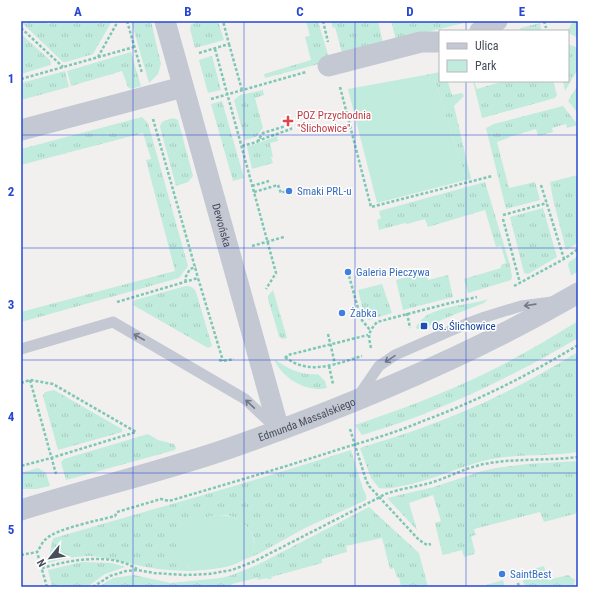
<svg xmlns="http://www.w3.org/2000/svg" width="599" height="608" font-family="'Roboto Condensed',sans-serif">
  <defs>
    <pattern id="grass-tufts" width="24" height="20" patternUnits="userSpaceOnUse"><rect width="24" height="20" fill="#c1ebdc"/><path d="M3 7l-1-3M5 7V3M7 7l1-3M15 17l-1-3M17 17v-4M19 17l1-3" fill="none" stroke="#a7cbbf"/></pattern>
  </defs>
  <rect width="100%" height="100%" fill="#f1f0ef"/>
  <!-- grass -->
  <path fill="url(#grass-tufts)" d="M 21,21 L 46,21 L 48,24 L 53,21 L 112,21 L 93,54 L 66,62 L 63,62 L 21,22 Z
    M 131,21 L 151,21 L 161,64 L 158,74 L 149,83 Z
    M 203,21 L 218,21 L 224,40 L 195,48 L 190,29 L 191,24 Z
    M 306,21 L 318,21 L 330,61 L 265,78 L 264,74 L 311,60 L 305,37 L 310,36 Z
    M 331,21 L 378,21 L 383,43 L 342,53 L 335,27 L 333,28 Z
    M 391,21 L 471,21 L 396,40 Z
    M 573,21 L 578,21 L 578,38 L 569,33 L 568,30 Z
    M 540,23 L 541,31 L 521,31 L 520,28 Z
    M 21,34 L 50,60 L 51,63 L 50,65 L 21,74 Z
    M 568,44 L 578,48 L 578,69 L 565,91 L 563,81 L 568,81 Z
    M 131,52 L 141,86 L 131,89 L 128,87 L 122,71 L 71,86 L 67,71 Z
    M 212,56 L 221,90 L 208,93 L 199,60 Z
    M 65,71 L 69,87 L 21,100 L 21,83 Z
    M 440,72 L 440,81 L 449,81 L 448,82 L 452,95 L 462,93 L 464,96 L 454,106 L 471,179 L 466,180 L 435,81 L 425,75 Z
    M 473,81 L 474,81 L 477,89 L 504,81 L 553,81 L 557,95 L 555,98 L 482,118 Z
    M 578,85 L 578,113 L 568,101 Z
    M 263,90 L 264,95 L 255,98 L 263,128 L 256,137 L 245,140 L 234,100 L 240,95 Z
    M 222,101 L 244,178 L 233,181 L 211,104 Z
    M 563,106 L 578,125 L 567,128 L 566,124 L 552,128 L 553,132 L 538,136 L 536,129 L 509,137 L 508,138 L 497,142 L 509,188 L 535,182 L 540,200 L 506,209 L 486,128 L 494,124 Z
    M 142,117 L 148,123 L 188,266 L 179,278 L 21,322 L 21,312 L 175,271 L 146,160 L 151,159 L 143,133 L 21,165 L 21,149 Z
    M 173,118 L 178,120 L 193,176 L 188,182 L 176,186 L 160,127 C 161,120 167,120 173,118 Z
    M 277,136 L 278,141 L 270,143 L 273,157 L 271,157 L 273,163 L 252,169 L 247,147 Z
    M 578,175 L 578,243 L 566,250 L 553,199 L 550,182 Z
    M 485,182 L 510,265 L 512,277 L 511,280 L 508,281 L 468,293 L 464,279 L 501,268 L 501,265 L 506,263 L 501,246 L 496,247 L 485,210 L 428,227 L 425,219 L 407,224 L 405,223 L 379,230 L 377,220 L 381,218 L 379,211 Z
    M 543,208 L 557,257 L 528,274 L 524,273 L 510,217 Z
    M 578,256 L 578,272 L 571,275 L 568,265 L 569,262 Z
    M 426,272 L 428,280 L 448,275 L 453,297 L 403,310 L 396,280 Z
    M 382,284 L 392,313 L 369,320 L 365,318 L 358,290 Z
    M 186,286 C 191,286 193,287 196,292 L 212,346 L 208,348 L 133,305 L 135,300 Z
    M 273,290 L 287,338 L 282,339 L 279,336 L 268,299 L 268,296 Z
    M 488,299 L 484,303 L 453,315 L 421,329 L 417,329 L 416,327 C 428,304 467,307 488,299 Z
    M 578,321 L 578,338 C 510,378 438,413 362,435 L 355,425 C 400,410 445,393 488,372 C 519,357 549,339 578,321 Z
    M 578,352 L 578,452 C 546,457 514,453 483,461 C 454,469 427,482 397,487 C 392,488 385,489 379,488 L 371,478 L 360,448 C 381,441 403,435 424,427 C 478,408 529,382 578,352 Z
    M 274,359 C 287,368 301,376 318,374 L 325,381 L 327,388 C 306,393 282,378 274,359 Z
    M 54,390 L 122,429 L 122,432 L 58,450 L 43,396 L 45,392 Z
    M 148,434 L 158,440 L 174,444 L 176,448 L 175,450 L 66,480 L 61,462 L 64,459 Z
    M 351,450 L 363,489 C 365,492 367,496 366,500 L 305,528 L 260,553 L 246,559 C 249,555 253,552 254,546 C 257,531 238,516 225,515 C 210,514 198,520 186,527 L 187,566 L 193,571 C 173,571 153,569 132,564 C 118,561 105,557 90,556 C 76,556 61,559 48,563 L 52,541 L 54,538 C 153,509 252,482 351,450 Z
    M 578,461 L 578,513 L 544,522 L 540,512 L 474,529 L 476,535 L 471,536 L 475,552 L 474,554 L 464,557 L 462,550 L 443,555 L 442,553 L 435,523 L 441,521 L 433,495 L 409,503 L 417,530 L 387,498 L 434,487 L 482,471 L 496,468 L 527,464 Z
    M 38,468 L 46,473 L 50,486 L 36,489 L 21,489 L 21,473 Z
    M 369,507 L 419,553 L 428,587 L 401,587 L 399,577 L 397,578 L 394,568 L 390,569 L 382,538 L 346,546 L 347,552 L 322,559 L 322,563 L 271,577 L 272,579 L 268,579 L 267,578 L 258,580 L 257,578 L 232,584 L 231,587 L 98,587 L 113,578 L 134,575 L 171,583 L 221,578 L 232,575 L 257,565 Z
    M 82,562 L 112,563 L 125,567 L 105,574 L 87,587 L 52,587 L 48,570 Z
    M 544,566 L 548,580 L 568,575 L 575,580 L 574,583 L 575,587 L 526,587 L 523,582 L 524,579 L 522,574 L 524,572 Z
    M 503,580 L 505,587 L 487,587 L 486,585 Z"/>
  <!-- park -->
  <path fill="#c1ebdc" d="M 425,75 L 431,77 L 435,81 L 466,180 L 377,203 L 348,89 Z
    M 217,515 C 223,515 229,516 235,518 C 251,524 263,548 245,559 C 231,569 210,569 193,571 C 187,566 183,561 179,554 C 178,549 175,543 177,538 C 180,525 205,517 217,515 Z"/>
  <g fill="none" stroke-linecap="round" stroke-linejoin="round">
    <!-- path -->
    <path stroke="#7cc7b5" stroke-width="2.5" stroke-dasharray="3 2" stroke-linecap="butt" d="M 127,21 L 142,73
      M 323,21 L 328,42
      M 544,21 L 546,28
      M 21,28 L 63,67
      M 229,44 L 242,90
      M 215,49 L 276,273 L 266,289
      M 199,53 L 229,44 L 223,21
      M 98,57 L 118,21
      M 21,79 L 134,47
      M 340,87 L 371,207 L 492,176
      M 211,99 L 306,72
      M 153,119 L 198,278
      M 257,141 L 291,129 L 288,121
      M 242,146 L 257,142 L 263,133 L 289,125
      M 541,185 L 564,259
      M 252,186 L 269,181
      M 254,192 L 278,185 L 281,193 L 286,191
      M 503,215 L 547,203
      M 503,219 L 520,283
      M 252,246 L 284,237
      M 349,276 L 361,319 L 370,330
      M 186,282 L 185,278 L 190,269 L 196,267
      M 514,286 L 564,259 L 578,249
      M 117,302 L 198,278 L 223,361
      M 407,313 L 410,328
      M 328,334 L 335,364
      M 371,348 C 368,334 368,333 377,322 L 450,303 L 477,297
      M 285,357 C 309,376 336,364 362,356
      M 285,358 L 288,355 L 368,335
      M 219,360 L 223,361 L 234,359
      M 329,366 L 333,384
      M 30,380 L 56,474
      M 21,383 L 30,380 L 53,384 L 136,432 L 51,458 L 21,466
      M 350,429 L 366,480 L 369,486 L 419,540 L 427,545 L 431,544
      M 21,555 L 37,552
      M 42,568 C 70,560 111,552 137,569
      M 518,583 L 519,587
      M 47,587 L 37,552 C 40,548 42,542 46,539 C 55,529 100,520 115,516 L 117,512 L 161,499 L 169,501 C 227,484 285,467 343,448 C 370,440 397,432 423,421 C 477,401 529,375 578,345
      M 93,587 L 110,576 L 126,571 L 137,570 L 154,573 L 185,575 L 209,574 L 232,570 L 255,561 L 380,497 C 388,491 414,487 426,484 C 446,479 464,468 484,464 C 515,458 547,461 578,457"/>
    <!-- lane -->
    <path stroke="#c4c8d3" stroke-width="11" d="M 21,349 L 113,322 L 245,399 L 275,427
      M 357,398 L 379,366 L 395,355 L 466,324 L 485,317 L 521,306 L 552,302"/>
    <!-- street -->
    <g stroke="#c4c8d3" stroke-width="21">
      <path id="s1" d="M 165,21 L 279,430"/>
      <path d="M 480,31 L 497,21"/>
      <path d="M 328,66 L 421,42 L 440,42"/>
      <path d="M 21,130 L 183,87"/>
      <path id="s2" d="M 21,510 C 90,488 161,472 230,448 C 350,406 468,357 578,293"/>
    </g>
  </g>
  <!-- one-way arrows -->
  <defs><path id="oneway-shaft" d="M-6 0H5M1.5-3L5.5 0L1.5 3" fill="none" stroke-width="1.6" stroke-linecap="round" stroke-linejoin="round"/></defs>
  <g stroke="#737885">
    <use href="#oneway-shaft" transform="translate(530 305) rotate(172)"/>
    <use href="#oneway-shaft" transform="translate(139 337) rotate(-150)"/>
    <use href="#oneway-shaft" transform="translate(390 359) rotate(146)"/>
    <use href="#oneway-shaft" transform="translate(250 404) rotate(-137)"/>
  </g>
  <!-- grid -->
  <path fill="none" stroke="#2747d3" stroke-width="1" stroke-opacity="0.55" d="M 133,21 L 133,587M 244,21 L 244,587M 355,21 L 355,587M 466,21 L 466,31M 466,81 L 466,587M 21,135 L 578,135M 21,248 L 578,248M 21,360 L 578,360M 21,473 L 578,473"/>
  <!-- markers -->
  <path fill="#e0444e" stroke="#fff" stroke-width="1.5" d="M286 115h4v4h4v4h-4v4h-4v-4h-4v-4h4z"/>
  <g fill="#3f7fe0" stroke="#fff" stroke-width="1.5">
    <circle cx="289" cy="191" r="4"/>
    <circle cx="348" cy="272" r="4"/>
    <circle cx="342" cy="313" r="4"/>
    <circle cx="502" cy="574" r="4"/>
  </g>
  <rect fill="#1a4fb4" stroke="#fff" stroke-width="1.5" x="420" y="322" width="8" height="8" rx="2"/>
  <g text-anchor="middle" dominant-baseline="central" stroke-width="3" stroke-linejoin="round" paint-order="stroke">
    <!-- health labels -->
    <g font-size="11" fill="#be3a42" stroke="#fff" text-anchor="start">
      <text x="297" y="115">POZ Przychodnia<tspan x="297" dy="13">"Ślichowice"</tspan></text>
    </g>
    <!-- shop labels -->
    <g font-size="11" fill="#366cbe" stroke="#fff" text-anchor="start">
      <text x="297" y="191">Smaki PRL-u</text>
      <text x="356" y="272">Galeria Pieczywa</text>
      <text x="350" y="313">Żabka</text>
      <text x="510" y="574">SaintBest</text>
    </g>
    <!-- street labels -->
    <g font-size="11" fill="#484d5b" stroke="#fff">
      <text stroke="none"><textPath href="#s1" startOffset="212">Dewońska</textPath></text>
      <text stroke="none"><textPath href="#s2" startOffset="300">Edmunda Massalskiego</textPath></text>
    </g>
    <!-- transit labels -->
    <g font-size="11" fill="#164399" stroke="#fff" text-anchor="start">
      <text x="432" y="326">Os. Ślichowice</text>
    </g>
  </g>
  <!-- border -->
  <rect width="599" height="608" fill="none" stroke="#ffffff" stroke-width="44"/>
  <!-- legend -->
  <rect x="439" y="30" width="130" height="52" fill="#ffffff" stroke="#b6b8bd"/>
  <rect x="447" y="43" width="20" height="6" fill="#c4c8d3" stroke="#b6b8bd"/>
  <text x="475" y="50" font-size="12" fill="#484d5b">Ulica</text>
  <rect x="447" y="60" width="20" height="12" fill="#c1ebdc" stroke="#b6b8bd"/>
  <text x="475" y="70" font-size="12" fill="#484d5b">Park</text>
  <!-- north arrow -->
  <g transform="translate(50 558) rotate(240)" stroke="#ffffff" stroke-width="3" paint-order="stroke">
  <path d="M0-3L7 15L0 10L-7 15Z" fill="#484d5b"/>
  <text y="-6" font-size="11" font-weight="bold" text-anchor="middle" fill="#484d5b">N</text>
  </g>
  <rect x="22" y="22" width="555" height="564" fill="none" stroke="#2747d3" stroke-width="1.5"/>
  <g font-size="13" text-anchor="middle" font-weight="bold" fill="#2747d3">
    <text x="78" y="16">A</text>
    <text x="188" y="16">B</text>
    <text x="300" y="16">C</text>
    <text x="410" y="16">D</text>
    <text x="522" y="16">E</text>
    <text x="11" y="83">1</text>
    <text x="11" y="196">2</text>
    <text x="11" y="309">3</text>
    <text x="11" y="421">4</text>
    <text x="11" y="534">5</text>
  </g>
</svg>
